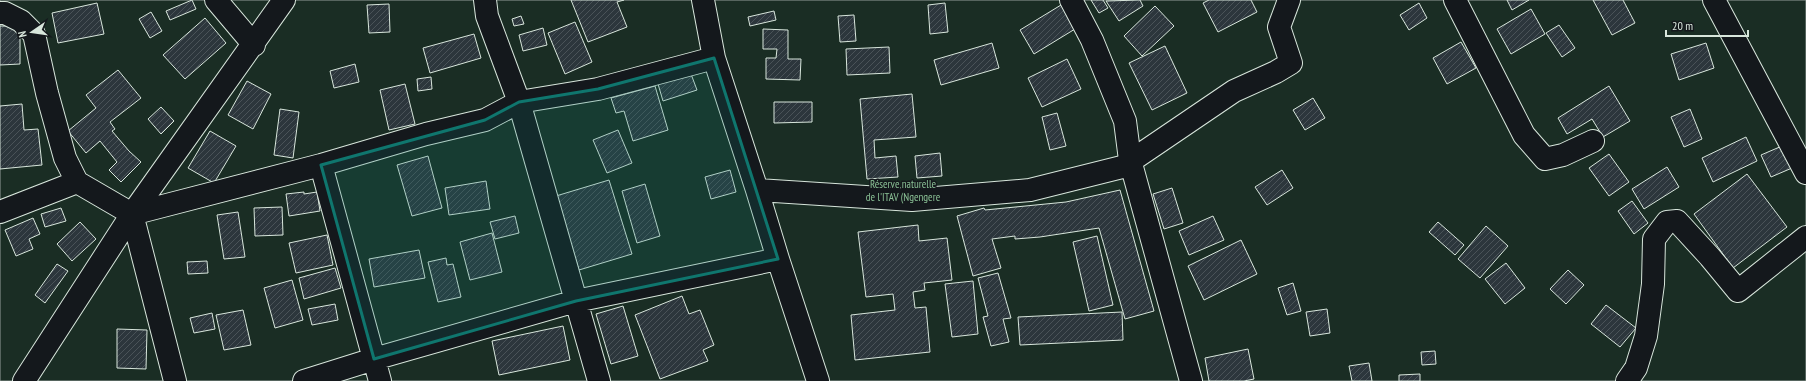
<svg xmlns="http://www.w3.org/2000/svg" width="1806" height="381" font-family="'PT Sans Narrow',sans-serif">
  <defs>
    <pattern id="building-hatch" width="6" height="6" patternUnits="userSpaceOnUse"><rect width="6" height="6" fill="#2c363c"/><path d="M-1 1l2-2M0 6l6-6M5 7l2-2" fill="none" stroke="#4a5358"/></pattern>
  </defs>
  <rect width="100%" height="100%" fill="#14181c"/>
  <!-- green -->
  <path fill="#1a2d24" stroke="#939e99" d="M 0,0 L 1806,0 L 1806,381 L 0,381 Z"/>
  <!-- building -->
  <path fill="url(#building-hatch)" stroke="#d8e6dc" d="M 192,0 L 196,9 L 170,20 L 166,11 Z
    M 571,0 L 624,0 L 617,2 L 627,27 L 588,42 Z
    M 1091,0 L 1103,0 L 1108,8 L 1099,13 Z
    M 1140,0 L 1143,6 L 1119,21 L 1106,1 Z
    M 1209,0 L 1251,0 L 1257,12 L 1218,32 L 1203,3 Z
    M 1507,0 L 1529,0 L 1512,10 Z
    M 1593,0 L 1623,0 L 1635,23 L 1612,35 Z
    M 97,3 L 104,34 L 58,43 L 52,13 Z
    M 945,3 L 948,32 L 930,34 L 928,5 Z
    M 1419,3 L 1427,18 L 1409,30 L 1400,15 Z
    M 389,4 L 390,32 L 369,33 L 367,5 Z
    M 1061,5 L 1075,29 L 1034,54 L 1020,30 Z
    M 1155,6 L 1174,26 L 1142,56 L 1124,36 Z
    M 1531,9 L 1545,34 L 1511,54 L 1497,29 Z
    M 774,11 L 776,20 L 750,26 L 748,17 Z
    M 151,12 L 162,31 L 150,38 L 139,19 Z
    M 854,15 L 856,41 L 840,42 L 838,16 Z
    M 521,16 L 524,24 L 514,26 L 512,19 Z
    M 205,18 L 226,43 L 185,79 L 163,55 Z
    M 575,22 L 592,62 L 565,74 L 548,33 Z
    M 1559,25 L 1575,48 L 1562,57 L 1546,33 Z
    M 0,26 L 20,26 L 20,64 L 0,65 Z
    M 543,28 L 547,45 L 523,51 L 519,35 Z
    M 763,29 L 788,30 L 788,59 L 801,59 L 800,80 L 766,79 L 766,58 L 776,58 L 777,49 L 763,49 Z
    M 474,34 L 481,58 L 430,73 L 423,48 Z
    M 1461,42 L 1476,68 L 1447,84 L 1433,58 Z
    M 992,43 L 999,68 L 941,85 L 934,60 Z
    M 1706,43 L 1714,68 L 1679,80 L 1671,54 Z
    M 1165,46 L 1187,93 L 1152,110 L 1129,63 Z
    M 889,47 L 890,73 L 847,75 L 846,49 Z
    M 1067,59 L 1081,89 L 1042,107 L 1028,78 Z
    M 355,64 L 359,82 L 334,88 L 330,71 Z
    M 118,70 L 141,98 L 110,122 L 115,129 L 112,131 L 129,151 L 141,162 L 121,182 L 109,170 L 117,162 L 100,141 L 86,153 L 68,131 L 96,108 L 86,95 Z
    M 691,74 L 697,90 L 663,101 L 658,84 Z
    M 431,77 L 432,89 L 418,91 L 417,79 Z
    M 247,81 L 271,94 L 253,129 L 228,115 Z
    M 405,84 L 415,124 L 389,130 L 380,90 Z
    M 655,86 L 668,130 L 633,141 L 624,111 L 616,113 L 611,98 Z
    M 1609,86 L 1630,121 L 1603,137 L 1592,119 L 1567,134 L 1558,118 Z
    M 912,94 L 916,137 L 874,140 L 875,158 L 896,156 L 898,177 L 867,179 L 860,99 Z
    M 1313,98 L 1325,118 L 1305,130 L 1293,110 Z
    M 774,102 L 812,102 L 812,122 L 774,123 Z
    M 22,104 L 24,130 L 38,129 L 42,165 L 0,169 L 0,106 Z
    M 161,107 L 174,121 L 161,134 L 148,119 Z
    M 280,109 L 299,112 L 293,158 L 274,155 Z
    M 1690,109 L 1702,139 L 1684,147 L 1671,117 Z
    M 1057,113 L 1066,146 L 1050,150 L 1042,117 Z
    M 618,130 L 632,163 L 607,173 L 593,140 Z
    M 210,131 L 236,146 L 214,183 L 188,168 Z
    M 1746,137 L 1757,161 L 1713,182 L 1702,158 Z
    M 1782,146 L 1792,168 L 1771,177 L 1761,155 Z
    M 940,153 L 942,176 L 917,178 L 915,156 Z
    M 1609,154 L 1629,182 L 1609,196 L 1589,168 Z
    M 428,156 L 442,208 L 412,216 L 397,165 Z
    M 1667,167 L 1679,187 L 1644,209 L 1632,189 Z
    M 730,170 L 736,192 L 711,199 L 705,177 Z
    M 1282,170 L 1293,188 L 1267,205 L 1255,187 Z
    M 1747,174 L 1787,227 L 1733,268 L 1694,214 Z
    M 609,180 L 632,254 L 579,270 L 556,196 Z
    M 486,181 L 490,209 L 449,215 L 445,188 Z
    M 645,184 L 660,236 L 637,243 L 622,191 Z
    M 1172,188 L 1183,223 L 1164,229 L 1153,194 Z
    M 1120,190 L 1154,311 L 1125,319 L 1099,228 L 1040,237 L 1015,239 L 1015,236 L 992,239 L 1001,268 L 973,276 L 957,216 L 984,208 L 985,210 L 1066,202 Z
    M 304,192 L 304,194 L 317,192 L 320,211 L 289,216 L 286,194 Z
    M 1632,201 L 1648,223 L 1634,234 L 1618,211 Z
    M 282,207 L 283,235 L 255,236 L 254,208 Z
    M 61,208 L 66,221 L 45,227 L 41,214 Z
    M 238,212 L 245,257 L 224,259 L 217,215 Z
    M 515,216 L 519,233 L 495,239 L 490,222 Z
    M 1213,216 L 1224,240 L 1189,255 L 1179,231 Z
    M 33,218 L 40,234 L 29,239 L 33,249 L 16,256 L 5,230 Z
    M 80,222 L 96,239 L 72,261 L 57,244 Z
    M 1438,222 L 1464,245 L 1455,255 L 1429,232 Z
    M 918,225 L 919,241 L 947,238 L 952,280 L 924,283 L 925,290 L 913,292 L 915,308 L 926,307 L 930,352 L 855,360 L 851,315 L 895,310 L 893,294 L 866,297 L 858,232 Z
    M 1486,226 L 1508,246 L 1480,278 L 1458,259 Z
    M 492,233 L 502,272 L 470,280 L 460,242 Z
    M 327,235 L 333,265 L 296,273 L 289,243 Z
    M 1097,236 L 1113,305 L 1089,311 L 1073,242 Z
    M 1241,240 L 1257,274 L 1204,300 L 1188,266 Z
    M 419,250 L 425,278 L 374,287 L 369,259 Z
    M 446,258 L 447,265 L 453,264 L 461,297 L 438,302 L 428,262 Z
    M 207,261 L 208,273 L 188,274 L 187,262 Z
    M 1506,263 L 1525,288 L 1505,304 L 1485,279 Z
    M 57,264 L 68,271 L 45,303 L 35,295 Z
    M 335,268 L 341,288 L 304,299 L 299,278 Z
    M 1568,270 L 1584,285 L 1566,304 L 1550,289 Z
    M 998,273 L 1011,318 L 1003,319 L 1009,342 L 991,346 L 983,317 L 988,316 L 978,278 Z
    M 292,280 L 303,320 L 275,328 L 264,288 Z
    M 973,281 L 978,334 L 952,337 L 945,284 Z
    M 1293,283 L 1301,311 L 1287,315 L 1278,288 Z
    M 682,296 L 689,314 L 700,310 L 714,345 L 703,350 L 708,361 L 660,379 L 635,315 Z
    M 335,304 L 338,320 L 312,325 L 308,309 Z
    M 1606,305 L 1636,328 L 1620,347 L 1591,324 Z
    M 623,306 L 638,356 L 611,364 L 596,314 Z
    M 1327,309 L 1330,333 L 1310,336 L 1306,312 Z
    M 243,310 L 251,345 L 224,350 L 216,315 Z
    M 1122,312 L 1123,340 L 1020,345 L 1018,317 Z
    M 212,313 L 215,329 L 194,333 L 190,318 Z
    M 563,326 L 570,360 L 499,375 L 492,341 Z
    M 117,329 L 147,330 L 146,369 L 117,368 Z
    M 1248,349 L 1254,379 L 1244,381 L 1209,381 L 1205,358 Z
    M 1435,351 L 1436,364 L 1422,365 L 1421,352 Z
    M 1369,363 L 1372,381 L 1352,381 L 1349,366 Z
    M 1420,374 L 1420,381 L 1399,381 L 1399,375 Z"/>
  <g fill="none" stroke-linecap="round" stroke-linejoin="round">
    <!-- minor casing -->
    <g stroke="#d8e6dc" stroke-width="24">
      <path id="minor" d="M 216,0 L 254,45
        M 485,0 L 487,16 L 519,102 L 599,381
        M 703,0 L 714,58 L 757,190 L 778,259 L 818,381
        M 1071,0 L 1092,40 L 1125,121 L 1130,160 L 1191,381
        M 1455,0 L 1524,135 L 1545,159 L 1563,155 L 1593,141
        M 1714,0 L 1806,173
        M 0,13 L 5,13 L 21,21 L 34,34 L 47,93 L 65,158 L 77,182 L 132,214 L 175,381
        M 321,165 L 380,381
        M 757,190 L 912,200 L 1030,190 L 1122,167 L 1234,91 L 1276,72 L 1291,63 L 1279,27 L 1289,0
        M 0,212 L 77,182
        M 132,214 L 321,165 L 426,134 L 485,120 L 519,102 L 598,89 L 714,58
        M 24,381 L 132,214 L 284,0
        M 304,381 L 374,359 L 576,301 L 778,259
        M 1627,381 L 1636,368 L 1646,336 L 1653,284 L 1654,239 L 1667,222 L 1677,221 L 1710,257 L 1738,291 L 1806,237"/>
    </g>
    <!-- minor -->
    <use href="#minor" stroke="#14181c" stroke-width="22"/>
  </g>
  <!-- marked area -->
  <path fill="#0f766e" fill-opacity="0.2" stroke="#0f766e" stroke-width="3" stroke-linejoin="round" d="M 714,58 L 778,259 L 576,301 L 374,359 L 321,165 L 485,120 L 519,102 L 598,89 Z"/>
  <g text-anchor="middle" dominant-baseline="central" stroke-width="3" stroke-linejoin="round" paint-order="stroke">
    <!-- park labels -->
    <g font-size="11" fill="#8ac095" stroke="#14181c">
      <text x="903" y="184">Réserve naturelle<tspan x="903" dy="13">de l'ITAV (Ngengere</tspan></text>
    </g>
  </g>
  <!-- north arrow -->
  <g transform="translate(32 32) rotate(257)" stroke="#14181c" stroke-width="3" paint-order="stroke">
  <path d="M0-3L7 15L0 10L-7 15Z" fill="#d8e6dc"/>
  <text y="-6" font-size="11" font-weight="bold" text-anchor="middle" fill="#d8e6dc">N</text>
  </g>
  <!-- scale -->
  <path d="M1666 30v6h82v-6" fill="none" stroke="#d8e6dc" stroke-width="2"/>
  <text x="1672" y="30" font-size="12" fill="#d8e6dc" stroke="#14181c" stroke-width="3" paint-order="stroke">20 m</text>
</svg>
